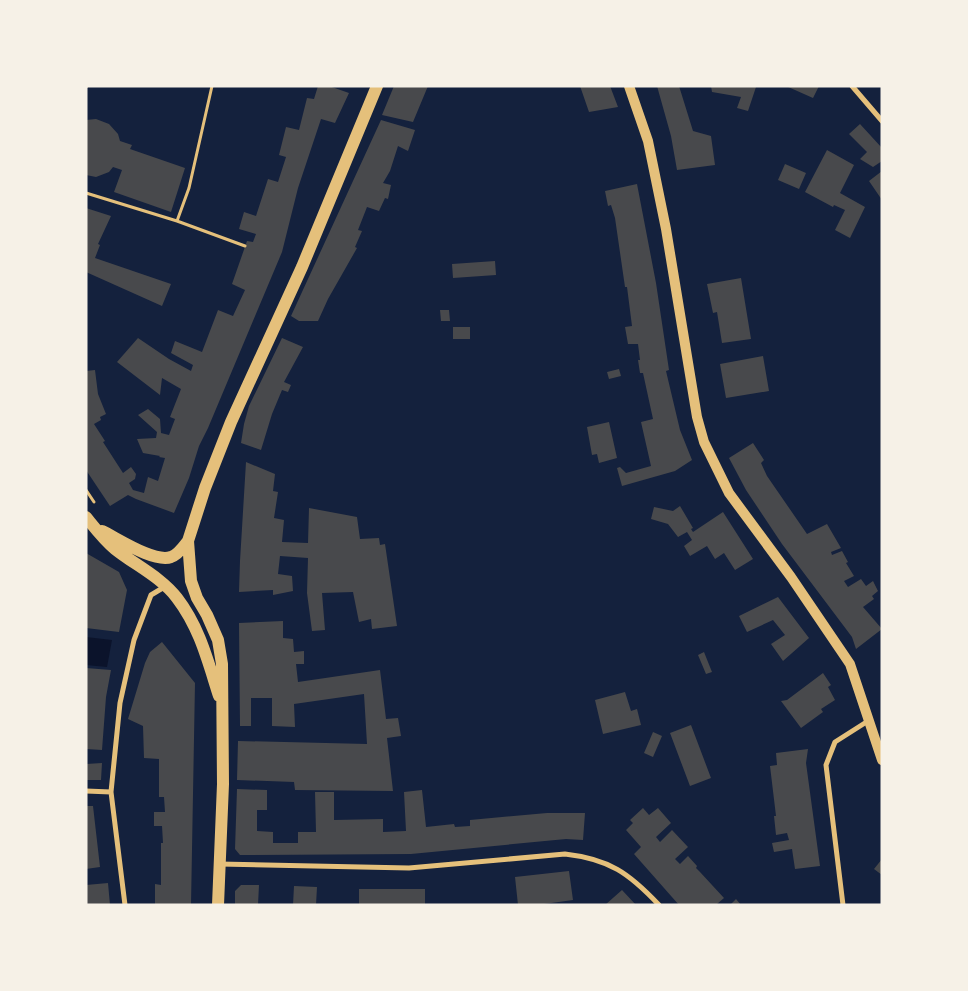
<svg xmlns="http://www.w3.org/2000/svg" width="968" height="991" font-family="'Nunito Sans',sans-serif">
  <rect width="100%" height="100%" fill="#14213d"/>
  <!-- water -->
  <path fill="#0b132b" d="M 86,637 L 112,640 L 107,667 L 86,665 Z"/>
  <!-- building -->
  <path fill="#48494c" d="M 318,86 L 329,86 L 349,93 L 335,123 L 321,119 L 298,188 L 282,252 L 208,428 L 199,446 L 189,478 L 174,513 L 136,499 L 128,495 L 110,506 L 86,470 L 86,371 L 95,370 L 98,394 L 106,414 L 100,417 L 101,420 L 94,424 L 105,441 L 103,442 L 123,473 L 131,467 L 136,474 L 135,479 L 129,483 L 133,490 L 144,493 L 148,477 L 158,481 L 165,458 L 159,457 L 160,456 L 143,453 L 137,439 L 156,438 L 157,432 L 138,415 L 148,409 L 160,419 L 161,433 L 169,435 L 175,419 L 170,417 L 181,389 L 162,378 L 160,395 L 117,362 L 138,338 L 169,359 L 191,371 L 193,365 L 171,353 L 175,341 L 202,352 L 218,310 L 233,316 L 245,290 L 232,284 L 247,241 L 253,242 L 256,234 L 239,229 L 244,212 L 256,216 L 268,179 L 278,182 L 286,157 L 279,155 L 286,127 L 299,130 L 307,98 L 314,99 Z
    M 394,86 L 428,86 L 413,122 L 382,115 Z
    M 580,86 L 610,86 L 618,107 L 589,112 Z
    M 657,86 L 679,86 L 693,131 L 711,136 L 715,165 L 677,170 L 671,136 Z
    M 711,86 L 755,86 L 756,87 L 748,111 L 737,108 L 741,97 L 712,92 Z
    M 786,86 L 819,86 L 813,98 Z
    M 96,119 L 109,124 L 118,134 L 120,141 L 132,145 L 130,149 L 185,168 L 171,212 L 114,192 L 122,170 L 113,167 L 109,172 L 96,177 L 86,175 L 86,120 Z
    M 381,120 L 415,130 L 408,151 L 398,146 L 390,171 L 383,183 L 391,185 L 388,199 L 385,198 L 379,211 L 367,207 L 358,230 L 362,231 L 355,247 L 357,248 L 328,299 L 318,321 L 299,321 L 291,316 Z
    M 860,124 L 882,148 L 882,161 L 873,167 L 860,159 L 867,152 L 849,134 Z
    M 827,150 L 854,165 L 840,193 L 865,207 L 850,238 L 835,230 L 845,210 L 834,205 L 833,207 L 805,192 Z
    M 785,164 L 806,173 L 799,189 L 778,180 Z
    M 882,171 L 882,200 L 869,181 Z
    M 637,184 L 656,283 L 669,370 L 666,371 L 680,430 L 692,460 L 675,471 L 622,486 L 617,468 L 620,467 L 626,473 L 651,466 L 641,422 L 653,419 L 643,373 L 640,373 L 638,360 L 640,360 L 638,344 L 628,344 L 625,327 L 632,326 L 627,287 L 625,287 L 615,218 L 611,205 L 608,206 L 605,191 Z
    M 86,208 L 111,216 L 98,244 L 100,245 L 95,258 L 171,284 L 162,306 L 86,272 Z
    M 495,261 L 496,275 L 453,278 L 452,264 Z
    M 741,278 L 751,339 L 722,343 L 717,312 L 713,313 L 707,284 Z
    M 440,310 L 449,310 L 450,321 L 441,321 Z
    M 453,327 L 470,327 L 470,339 L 453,339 Z
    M 282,338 L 303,347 L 284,382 L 291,385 L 288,392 L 282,390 L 272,414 L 261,450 L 241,443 L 244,424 L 249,406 Z
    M 763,356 L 769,391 L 726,398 L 720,364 Z
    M 619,369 L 621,376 L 609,379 L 607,372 Z
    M 609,422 L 617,458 L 599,463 L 597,454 L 592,455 L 587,427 Z
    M 753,443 L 764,460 L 761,463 L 767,476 L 807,534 L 827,524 L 841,548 L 831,552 L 832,555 L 842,551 L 848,562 L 846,563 L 854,576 L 844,581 L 848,587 L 861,579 L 866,586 L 873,581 L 878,591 L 872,596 L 874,599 L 863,607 L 882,629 L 856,649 L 852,637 L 782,544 L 746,490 L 729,458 Z
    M 246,462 L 275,474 L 273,491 L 278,492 L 274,518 L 284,520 L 282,542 L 308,543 L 309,508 L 357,517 L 360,539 L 379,538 L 380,545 L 385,544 L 397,626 L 372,629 L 371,619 L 359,622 L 353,592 L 322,593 L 325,630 L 312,631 L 307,593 L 308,558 L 280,556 L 278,574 L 292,576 L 293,591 L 273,595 L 273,590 L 239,592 L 240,561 Z
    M 680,506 L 693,528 L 691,529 L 693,532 L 723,512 L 753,559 L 735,570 L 724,553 L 715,559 L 707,546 L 690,556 L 684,546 L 692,540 L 687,532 L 678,537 L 668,524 L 651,519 L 654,507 L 673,511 Z
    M 86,553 L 119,572 L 127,590 L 119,632 L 86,628 Z
    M 778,597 L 809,638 L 783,661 L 771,644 L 785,635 L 773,620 L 747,632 L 739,616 Z
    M 283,621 L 283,638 L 293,639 L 294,652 L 304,651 L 304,664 L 296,664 L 298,682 L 380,670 L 386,719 L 398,718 L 401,736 L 387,738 L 393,791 L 295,790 L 294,782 L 237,780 L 238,741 L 367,744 L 364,694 L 294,704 L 295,727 L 272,726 L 272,698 L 251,698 L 251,726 L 240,726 L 239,623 Z
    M 162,642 L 195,683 L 191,905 L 155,905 L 155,884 L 161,885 L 161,843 L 163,843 L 162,826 L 154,826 L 154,812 L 165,812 L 164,797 L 159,797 L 159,759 L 144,758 L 143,726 L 128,719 L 145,663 L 150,652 Z
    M 704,652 L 712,672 L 706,674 L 698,655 Z
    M 86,668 L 111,670 L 106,697 L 102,750 L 86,749 Z
    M 823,673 L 831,685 L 828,687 L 835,700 L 821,709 L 823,712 L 801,728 L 781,701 L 787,700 Z
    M 625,692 L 631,711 L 637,709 L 641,725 L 603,734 L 595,700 Z
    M 691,725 L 711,778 L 690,786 L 670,733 Z
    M 653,732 L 662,736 L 653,757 L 644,753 Z
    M 808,749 L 806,763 L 820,866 L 795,869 L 792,849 L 774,852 L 772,843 L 789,840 L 787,833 L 776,835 L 774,816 L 776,816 L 770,766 L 777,765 L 776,753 Z
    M 102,763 L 101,780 L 86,780 L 86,764 Z
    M 237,789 L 267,790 L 267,810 L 257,810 L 257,831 L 273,832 L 273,843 L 298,843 L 298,832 L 316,832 L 315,792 L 334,792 L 334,820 L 383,819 L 383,832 L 406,831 L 404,792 L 422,790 L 426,827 L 454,824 L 455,827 L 470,826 L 470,820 L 547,813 L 585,813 L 583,840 L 566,839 L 411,854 L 240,855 L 235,849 Z
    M 86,806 L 93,806 L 100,867 L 86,869 Z
    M 643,808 L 649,815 L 658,808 L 671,823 L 656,837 L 660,842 L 672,830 L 688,847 L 675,859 L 680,864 L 688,856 L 697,866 L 696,868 L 700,872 L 724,898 L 717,904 L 718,905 L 679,905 L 634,854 L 641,847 L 626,830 L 633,823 L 630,820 Z
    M 882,859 L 882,875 L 874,869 Z
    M 569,871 L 573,900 L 537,905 L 518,905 L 515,877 Z
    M 108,883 L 110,905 L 86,905 L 86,885 Z
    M 241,885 L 259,885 L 258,905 L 235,905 L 235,891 Z
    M 294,886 L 317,887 L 316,905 L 293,905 Z
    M 359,889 L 425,889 L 425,905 L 359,905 Z
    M 622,890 L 636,905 L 605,905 Z
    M 736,899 L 741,905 L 730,905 Z"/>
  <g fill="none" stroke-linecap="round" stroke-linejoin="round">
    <!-- path -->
    <path stroke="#e5c07b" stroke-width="3" d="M 86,87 L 87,86
      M 86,193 L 177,221 L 245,246
      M 177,221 L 189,188 L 212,86
      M 86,490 L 94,502"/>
    <!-- minor -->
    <path stroke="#e5c07b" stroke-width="5" d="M 852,86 L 882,121
      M 86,791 L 111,792
      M 219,864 L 409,868 L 565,854 C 609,859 629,873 659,905
      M 125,905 L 111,792 L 120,703 L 134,640 L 151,595 L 166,586
      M 843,905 L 826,765 L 835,742 L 868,721"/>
    <!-- secondary -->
    <path stroke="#e5c07b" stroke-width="10" d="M 629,86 L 648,141 L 666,229 L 697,417 L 704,442 L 729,493 L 791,577 L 850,664 L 882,760"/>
    <!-- primary -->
    <path stroke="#e5c07b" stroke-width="12" d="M 86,517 C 95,528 104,540 115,549 C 135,565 161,577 177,598 C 200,628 208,662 219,696
      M 102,531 C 117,538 154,563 171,557 C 178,555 184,546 188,541
      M 218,905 L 223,784 L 222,664 L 218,640 L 207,615 L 197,598 L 191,581 L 188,541 L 205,488 L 231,422 L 302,267 L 377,86"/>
  </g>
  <!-- border -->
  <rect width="968" height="991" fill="none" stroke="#f6f1e7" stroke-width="175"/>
</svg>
